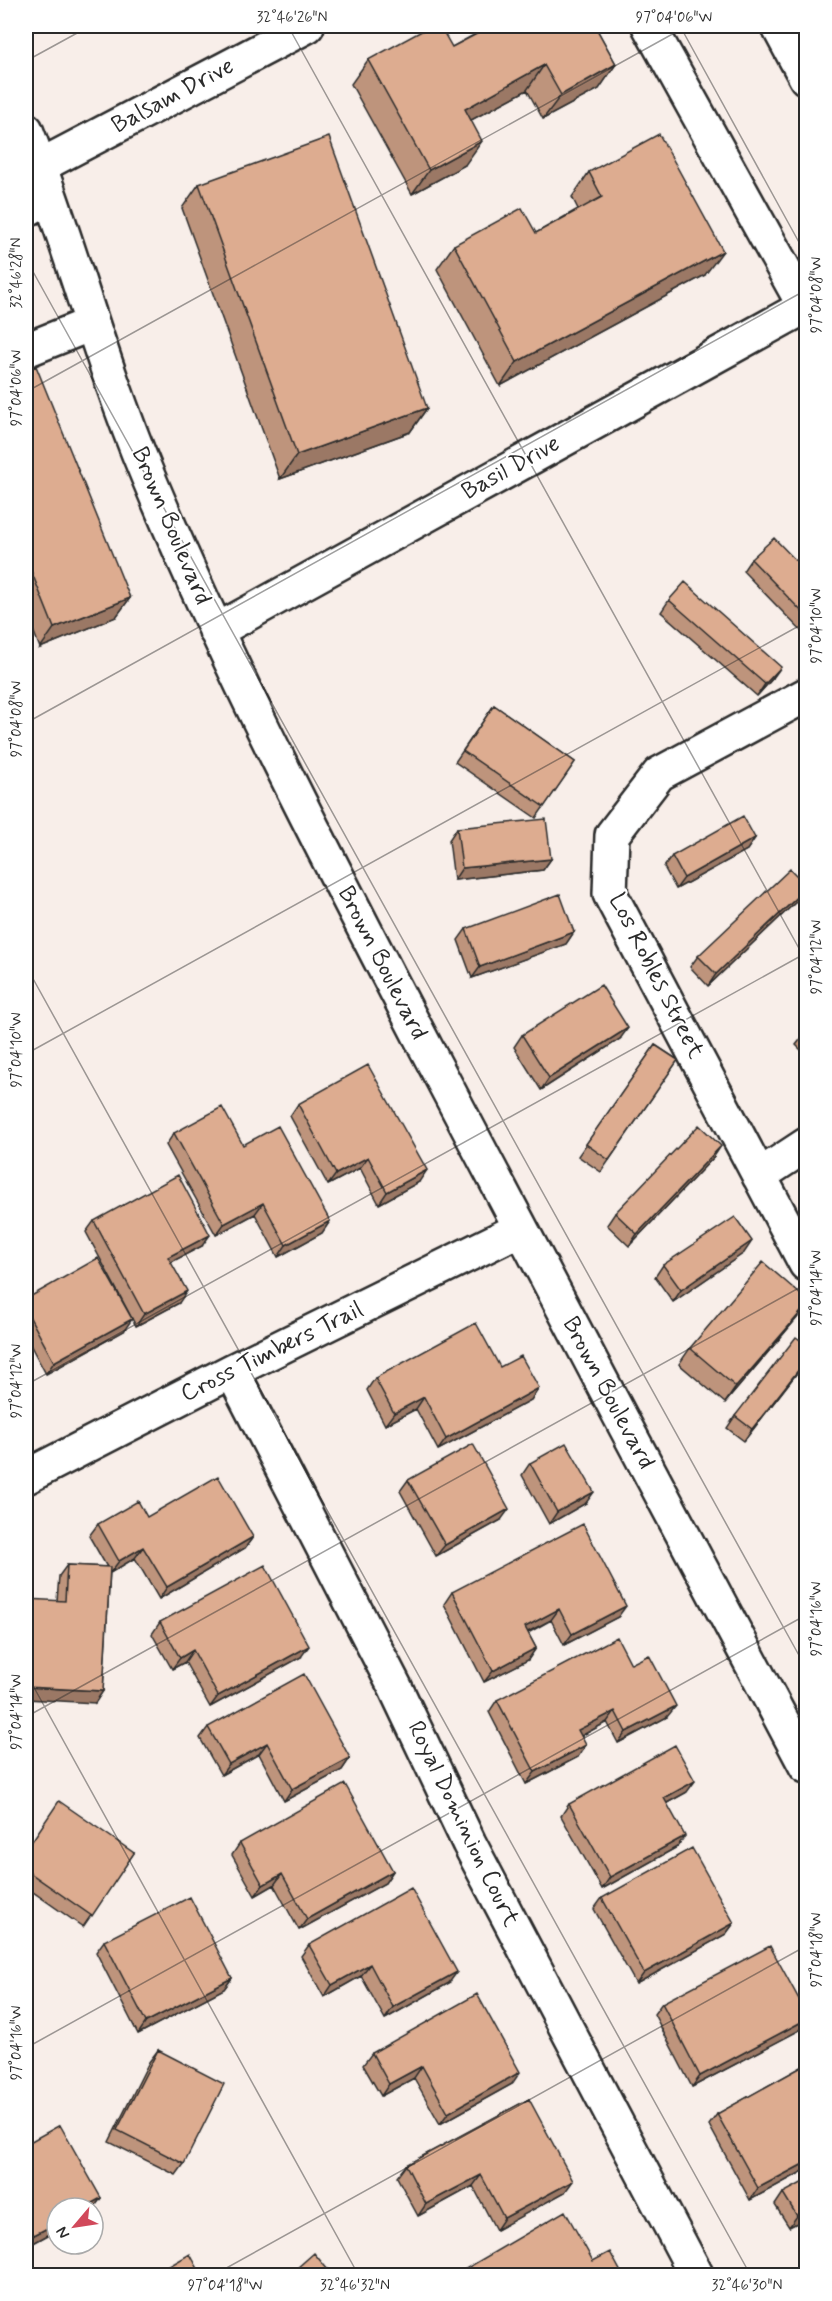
<svg xmlns="http://www.w3.org/2000/svg" width="832" height="2301" font-family="Mynerve,sans-serif">
  <rect width="100%" height="100%" fill="#f8eee9"/>
  <filter id="ink" filterUnits="userSpaceOnUse"><feTurbulence type="fractalNoise" baseFrequency=".0167" numOctaves="2"/><feDisplacementMap in="SourceGraphic" scale="12" xChannelSelector="R" yChannelSelector="G"/><feConvolveMatrix kernelMatrix="1 2 1 2 8 2 1 2 1" color-interpolation-filters="sRGB"/></filter>
  <g filter="url(#ink)">
    <g fill="none" stroke-linecap="round" stroke-linejoin="round">
      <!-- minor casing -->
      <g stroke="#2b2b2b" stroke-width="38">
        <path id="minor" d="M 649,26 L 805,307
          M 778,26 L 806,78
          M 26,130 C 70,243 100,362 147,474 C 229,670 328,860 426,1048 C 551,1288 679,1527 806,1766
          M 40,166 L 307,26
          M 26,210 L 50,196
          M 26,350 L 91,324
          M 216,631 L 806,306
          M 806,695 L 659,774 L 612,835 L 610,894 L 806,1264
          M 759,1176 L 806,1145
          M 232,1371 L 395,1687 L 469,1843 L 697,2276
          M 26,1477 L 232,1371 L 520,1229"/>
      </g>
      <!-- minor -->
      <use href="#minor" stroke="#fff" stroke-width="33"/>
    </g>
    <!-- wall -->
    <path fill="#be947c" stroke="#2b2b2b" stroke-width="1.5" d="M 490,26 L 595,26 L 616,64 L 599,89 L 543,119 L 527,90 L 471,120 L 465,165 L 412,194 L 351,84 L 368,60 L 452,47 Z
      M 589,172 L 705,275 L 500,386 L 437,269 L 454,245 L 536,233 L 578,209 L 572,197 Z
      M 199,184 L 427,408 L 410,432 L 280,479 L 182,208 Z
      M 26,371 L 130,598 L 116,617 L 40,648 L 26,612 Z
      M 751,559 L 807,572 L 807,637 L 743,571 Z
      M 669,600 L 773,678 L 757,696 L 661,612 Z
      M 494,705 L 575,762 L 536,818 L 455,762 Z
      M 457,828 L 551,859 L 543,870 L 454,880 L 449,840 Z
      M 755,838 L 747,850 L 676,889 L 664,867 L 672,856 Z
      M 807,886 L 807,889 L 800,898 L 708,986 L 690,967 L 698,956 Z
      M 466,929 L 574,932 L 566,944 L 472,978 L 458,940 Z
      M 807,1031 L 807,1056 L 796,1045 Z
      M 522,1035 L 620,1039 L 541,1090 L 514,1047 Z
      M 655,1045 L 678,1060 L 601,1172 L 578,1156 Z
      M 298,1104 L 419,1182 L 379,1204 L 360,1168 L 328,1185 L 290,1116 Z
      M 174,1133 L 243,1145 L 330,1221 L 322,1233 L 278,1257 L 255,1214 L 216,1235 L 166,1145 Z
      M 713,1158 L 629,1246 L 607,1225 L 615,1213 Z
      M 94,1221 L 202,1246 L 171,1262 L 179,1303 L 136,1326 L 86,1232 Z
      M 744,1253 L 673,1302 L 655,1277 L 663,1265 Z
      M 26,1299 L 124,1331 L 46,1374 L 26,1337 Z
      M 807,1305 L 797,1318 L 725,1403 L 679,1364 L 690,1348 Z
      M 807,1345 L 807,1360 L 744,1441 L 727,1428 L 735,1416 Z
      M 500,1367 L 539,1388 L 531,1400 L 438,1450 L 416,1409 L 385,1425 L 367,1390 L 375,1378 Z
      M 530,1463 L 586,1503 L 549,1524 L 522,1475 Z
      M 408,1480 L 501,1520 L 436,1556 L 400,1491 Z
      M 147,1517 L 253,1537 L 245,1548 L 159,1599 L 135,1558 L 110,1573 L 110,1571 L 103,1691 L 95,1703 L 57,1601 L 59,1576 L 67,1565 L 107,1567 L 89,1536 L 98,1524 Z
      M 452,1592 L 618,1617 L 564,1645 L 551,1620 L 528,1633 L 536,1648 L 528,1660 L 484,1682 L 444,1604 Z
      M 160,1622 L 301,1657 L 210,1707 L 185,1662 L 172,1669 L 152,1634 Z
      M 631,1664 L 667,1717 L 618,1743 L 607,1722 L 581,1736 L 578,1757 L 526,1784 L 489,1712 L 497,1700 Z
      M 208,1727 L 350,1758 L 342,1770 L 284,1801 L 259,1754 L 221,1775 L 200,1738 Z
      M 687,1792 L 667,1803 L 677,1847 L 602,1889 L 561,1816 L 569,1804 Z
      M 240,1843 L 393,1871 L 385,1883 L 299,1930 L 274,1885 L 255,1896 L 232,1855 Z
      M 26,1849 L 134,1853 L 83,1927 L 26,1887 Z
      M 602,1898 L 734,1923 L 726,1934 L 636,1984 L 594,1909 Z
      M 104,1941 L 232,1978 L 224,1989 L 138,2034 L 96,1952 Z
      M 309,1945 L 449,1983 L 385,2019 L 361,1976 L 324,1997 L 301,1956 Z
      M 662,2003 L 807,2014 L 807,2021 L 800,2030 L 692,2087 L 654,2014 Z
      M 158,2050 L 184,2164 L 176,2175 L 109,2142 L 149,2062 Z
      M 372,2053 L 512,2084 L 440,2124 L 414,2078 L 381,2096 L 363,2065 Z
      M 807,2064 L 807,2169 L 750,2200 L 709,2125 L 717,2114 Z
      M 529,2099 L 565,2192 L 496,2230 L 473,2186 L 418,2216 L 397,2177 L 406,2165 Z
      M 26,2144 L 101,2198 L 93,2209 L 93,2208 L 57,2208 L 57,2230 L 26,2247 Z
      M 783,2193 L 807,2218 L 789,2227 L 775,2205 Z"/>
    <!-- shaded-wall -->
    <path fill="#9b7865" stroke="#2b2b2b" stroke-width="1.5" d="M 616,64 L 599,89 L 543,119 L 561,95 Z
      M 544,65 L 527,90 L 447,133 L 465,109 Z
      M 482,141 L 465,165 L 412,194 L 429,170 Z
      M 723,251 L 705,275 L 500,386 L 517,362 Z
      M 427,408 L 410,432 L 280,479 L 297,455 Z
      M 130,598 L 116,617 L 40,648 L 54,628 Z
      M 781,667 L 773,678 L 757,696 L 765,684 Z
      M 755,838 L 747,850 L 676,889 L 684,878 Z
      M 551,859 L 543,870 L 454,880 L 462,868 Z
      M 807,888 L 800,898 L 708,986 L 716,974 Z
      M 574,932 L 566,944 L 472,978 L 480,967 Z
      M 628,1028 L 620,1039 L 541,1090 L 549,1078 Z
      M 721,1146 L 713,1158 L 629,1246 L 637,1234 Z
      M 368,1157 L 360,1168 L 328,1185 L 336,1174 Z
      M 427,1170 L 419,1182 L 379,1204 L 387,1192 Z
      M 263,1203 L 255,1214 L 216,1235 L 224,1224 Z
      M 330,1221 L 322,1233 L 278,1257 L 286,1245 Z
      M 210,1235 L 202,1246 L 160,1268 L 168,1257 Z
      M 752,1241 L 744,1253 L 673,1302 L 681,1290 Z
      M 187,1291 L 179,1303 L 136,1326 L 144,1314 Z
      M 807,1305 L 797,1318 L 725,1403 L 736,1387 Z
      M 132,1319 L 124,1331 L 46,1374 L 54,1362 Z
      M 807,1359 L 807,1360 L 744,1441 L 752,1429 Z
      M 539,1388 L 531,1400 L 438,1450 L 446,1439 Z
      M 424,1397 L 416,1409 L 385,1425 L 394,1413 Z
      M 594,1492 L 586,1503 L 549,1524 L 557,1512 Z
      M 509,1509 L 501,1520 L 436,1556 L 445,1545 Z
      M 253,1537 L 245,1548 L 159,1599 L 167,1587 Z
      M 143,1547 L 135,1558 L 110,1573 L 119,1561 Z
      M 626,1606 L 618,1617 L 564,1645 L 572,1634 Z
      M 559,1609 L 551,1620 L 516,1638 L 525,1627 Z
      M 309,1646 L 301,1657 L 210,1707 L 218,1696 Z
      M 536,1648 L 528,1660 L 484,1682 L 493,1671 Z
      M 193,1650 L 185,1662 L 172,1669 L 180,1658 Z
      M 26,1687 L 103,1691 L 95,1703 L 26,1699 Z
      M 676,1706 L 667,1717 L 618,1743 L 626,1732 Z
      M 615,1711 L 607,1722 L 570,1742 L 578,1730 Z
      M 267,1743 L 259,1754 L 221,1775 L 229,1764 Z
      M 586,1745 L 578,1757 L 526,1784 L 535,1772 Z
      M 350,1758 L 342,1770 L 284,1801 L 292,1789 Z
      M 695,1781 L 687,1792 L 656,1809 L 664,1798 Z
      M 685,1836 L 677,1847 L 602,1889 L 610,1877 Z
      M 393,1871 L 385,1883 L 299,1930 L 307,1919 Z
      M 282,1874 L 274,1885 L 255,1896 L 263,1885 Z
      M 734,1923 L 726,1934 L 636,1984 L 644,1973 Z
      M 370,1964 L 361,1976 L 324,1997 L 332,1985 Z
      M 457,1972 L 449,1983 L 385,2019 L 393,2007 Z
      M 232,1978 L 224,1989 L 138,2034 L 146,2022 Z
      M 807,2019 L 807,2021 L 800,2030 L 692,2087 L 700,2076 Z
      M 422,2066 L 414,2078 L 381,2096 L 389,2084 Z
      M 520,2072 L 512,2084 L 440,2124 L 448,2113 Z
      M 807,2162 L 807,2169 L 750,2200 L 758,2188 Z
      M 481,2175 L 473,2186 L 418,2216 L 426,2204 Z
      M 573,2181 L 565,2192 L 496,2230 L 504,2218 Z
      M 101,2198 L 93,2209 L 93,2208 L 83,2208 Z
      M 807,2211 L 807,2218 L 789,2227 L 797,2216 Z
      M 57,2223 L 57,2230 L 26,2247 L 34,2235 Z"/>
    <!-- building -->
    <path fill="#ddac90" stroke="#2b2b2b" stroke-width="1.5" d="M 431,26 L 440,26 L 452,47 L 492,26 L 595,26 L 616,64 L 561,95 L 544,65 L 465,109 L 482,141 L 429,170 L 368,60 Z
      M 659,134 L 723,251 L 517,362 L 454,245 L 522,208 L 536,233 L 602,197 L 589,172 Z
      M 329,137 L 427,408 L 297,455 L 199,184 Z
      M 36,366 L 130,598 L 54,628 L 26,558 L 26,371 Z
      M 774,538 L 807,572 L 807,617 L 751,559 Z
      M 685,582 L 781,667 L 765,684 L 669,600 Z
      M 494,705 L 575,762 L 544,807 L 463,751 Z
      M 743,816 L 755,838 L 684,878 L 672,856 Z
      M 546,819 L 551,859 L 462,868 L 457,828 Z
      M 790,869 L 807,886 L 807,888 L 716,974 L 698,956 Z
      M 560,894 L 574,932 L 480,967 L 466,929 Z
      M 601,985 L 628,1028 L 549,1078 L 522,1035 Z
      M 655,1045 L 678,1060 L 609,1160 L 586,1144 Z
      M 368,1065 L 427,1170 L 387,1192 L 368,1157 L 336,1174 L 298,1104 Z
      M 222,1107 L 243,1145 L 278,1126 L 330,1221 L 286,1245 L 263,1203 L 224,1224 L 174,1133 Z
      M 699,1125 L 721,1146 L 637,1234 L 615,1213 Z
      M 178,1175 L 210,1235 L 168,1257 L 187,1291 L 144,1314 L 94,1221 Z
      M 735,1217 L 752,1241 L 681,1290 L 663,1265 Z
      M 98,1258 L 132,1319 L 54,1362 L 26,1310 L 26,1299 Z
      M 763,1262 L 807,1300 L 807,1305 L 736,1387 L 690,1348 Z
      M 476,1323 L 500,1367 L 521,1356 L 539,1388 L 446,1439 L 424,1397 L 394,1413 L 375,1378 Z
      M 796,1337 L 807,1345 L 807,1359 L 752,1429 L 735,1416 Z
      M 566,1443 L 594,1492 L 557,1512 L 530,1463 Z
      M 473,1444 L 509,1509 L 445,1545 L 408,1480 Z
      M 218,1476 L 253,1537 L 167,1587 L 143,1547 L 119,1561 L 98,1524 L 138,1501 L 147,1517 Z
      M 583,1524 L 626,1606 L 572,1634 L 559,1609 L 525,1627 L 536,1648 L 493,1671 L 452,1592 Z
      M 67,1565 L 110,1567 L 103,1691 L 26,1687 L 26,1599 L 65,1601 Z
      M 265,1565 L 309,1646 L 218,1696 L 193,1650 L 180,1658 L 160,1622 Z
      M 617,1637 L 631,1664 L 649,1655 L 676,1706 L 626,1732 L 615,1711 L 578,1730 L 586,1745 L 535,1772 L 497,1700 Z
      M 304,1674 L 350,1758 L 292,1789 L 267,1743 L 229,1764 L 208,1727 Z
      M 675,1745 L 695,1781 L 664,1798 L 685,1836 L 610,1877 L 569,1804 Z
      M 345,1784 L 393,1871 L 307,1919 L 282,1874 L 263,1885 L 240,1843 Z
      M 59,1801 L 134,1853 L 92,1916 L 26,1870 L 26,1850 Z
      M 692,1848 L 734,1923 L 644,1973 L 602,1898 Z
      M 411,1888 L 457,1972 L 393,2007 L 370,1964 L 332,1985 L 309,1945 Z
      M 190,1897 L 232,1978 L 146,2022 L 104,1941 Z
      M 770,1946 L 807,2014 L 807,2019 L 700,2076 L 662,2003 Z
      M 477,1994 L 520,2072 L 448,2113 L 422,2066 L 389,2084 L 372,2053 Z
      M 158,2050 L 224,2084 L 184,2164 L 117,2130 Z
      M 807,2064 L 807,2162 L 758,2188 L 717,2114 Z
      M 529,2099 L 573,2181 L 504,2218 L 481,2175 L 426,2204 L 406,2165 Z
      M 60,2125 L 101,2198 L 83,2208 L 57,2208 L 57,2223 L 34,2235 L 26,2220 L 26,2144 Z
      M 807,2180 L 807,2211 L 797,2216 L 783,2193 Z
      M 565,2211 L 593,2261 L 610,2252 L 623,2276 L 465,2276 L 462,2271 Z
      M 314,2253 L 333,2276 L 288,2276 Z
      M 190,2254 L 202,2276 L 152,2276 Z"/>
  </g>
  <!-- ticks -->
  <path fill="none" stroke="#2b2b2b" stroke-width="1.5" stroke-opacity="0.45" d="M 288,26 L 806,961M 680,26 L 806,255M 26,61 L 90,26M 26,259 L 806,1668M 26,392 L 687,26M 26,723 L 806,290M 26,966 L 751,2276M 26,1054 L 806,622M 26,1385 L 806,953M 26,1673 L 359,2276M 26,1717 L 806,1284M 26,2048 L 806,1615M 212,2276 L 806,1946"/>
  <g text-anchor="middle" dominant-baseline="central" stroke-width="4.5" stroke-linejoin="round" paint-order="stroke">
    <!-- street labels -->
    <g font-size="24" fill="#2b2b2b" stroke="#fff">
      <text transform="translate(173 96) rotate(-28)">Balsam Drive</text>
      <text transform="translate(511 468) rotate(-29)">Basil Drive</text>
      <text transform="translate(171 526) rotate(67)">Brown Boulevard</text>
      <text transform="translate(382 963) rotate(63)">Brown Boulevard</text>
      <text transform="translate(656 976) rotate(63)">Los Robles Street</text>
      <text transform="translate(272 1352) rotate(-26)">Cross Timbers Trail</text>
      <text transform="translate(608 1393) rotate(62)">Brown Boulevard</text>
      <text transform="translate(463 1824) rotate(64)">Royal Dominion Court</text>
    </g>
  </g>
  <!-- margin -->
  <rect width="832" height="2301" fill="none" stroke="#fff" stroke-width="66"/>
  <!-- north arrow -->
  <g transform="translate(75 2226) rotate(241)"><circle r="28" fill="#ffffff" stroke="#aaaaaa" stroke-width="1.5"/>
  <path d="M0-4.5L10 22L0 15L-10 22Z" fill="#d1495b"/>
  <text y="-9" font-size="16" font-weight="bold" text-anchor="middle" fill="#2b2b2b">N</text>
  </g>
  <rect x="33" y="33" width="766" height="2235" fill="none" stroke="#2b2b2b" stroke-width="2"/>
  <g font-size="15" text-anchor="middle" fill="#2b2b2b">
    <text x="292" y="22">32°46'26"N</text>
    <text x="674" y="22">97°04'06"W</text>
    <text transform="translate(16 273) rotate(-90)" y="5">32°46'28"N</text>
    <text transform="translate(816 295) rotate(-90)" y="5">97°04'08"W</text>
    <text transform="translate(16 388) rotate(-90)" y="5">97°04'06"W</text>
    <text transform="translate(816 626) rotate(-90)" y="5">97°04'10"W</text>
    <text transform="translate(16 719) rotate(-90)" y="5">97°04'08"W</text>
    <text transform="translate(816 957) rotate(-90)" y="5">97°04'12"W</text>
    <text transform="translate(16 1050) rotate(-90)" y="5">97°04'10"W</text>
    <text transform="translate(816 1288) rotate(-90)" y="5">97°04'14"W</text>
    <text transform="translate(16 1381) rotate(-90)" y="5">97°04'12"W</text>
    <text transform="translate(816 1619) rotate(-90)" y="5">97°04'16"W</text>
    <text transform="translate(16 1712) rotate(-90)" y="5">97°04'14"W</text>
    <text transform="translate(816 1950) rotate(-90)" y="5">97°04'18"W</text>
    <text transform="translate(16 2043) rotate(-90)" y="5">97°04'16"W</text>
    <text x="225" y="2290">97°04'18"W</text>
    <text x="355" y="2290">32°46'32"N</text>
    <text x="747" y="2290">32°46'30"N</text>
  </g>
</svg>
